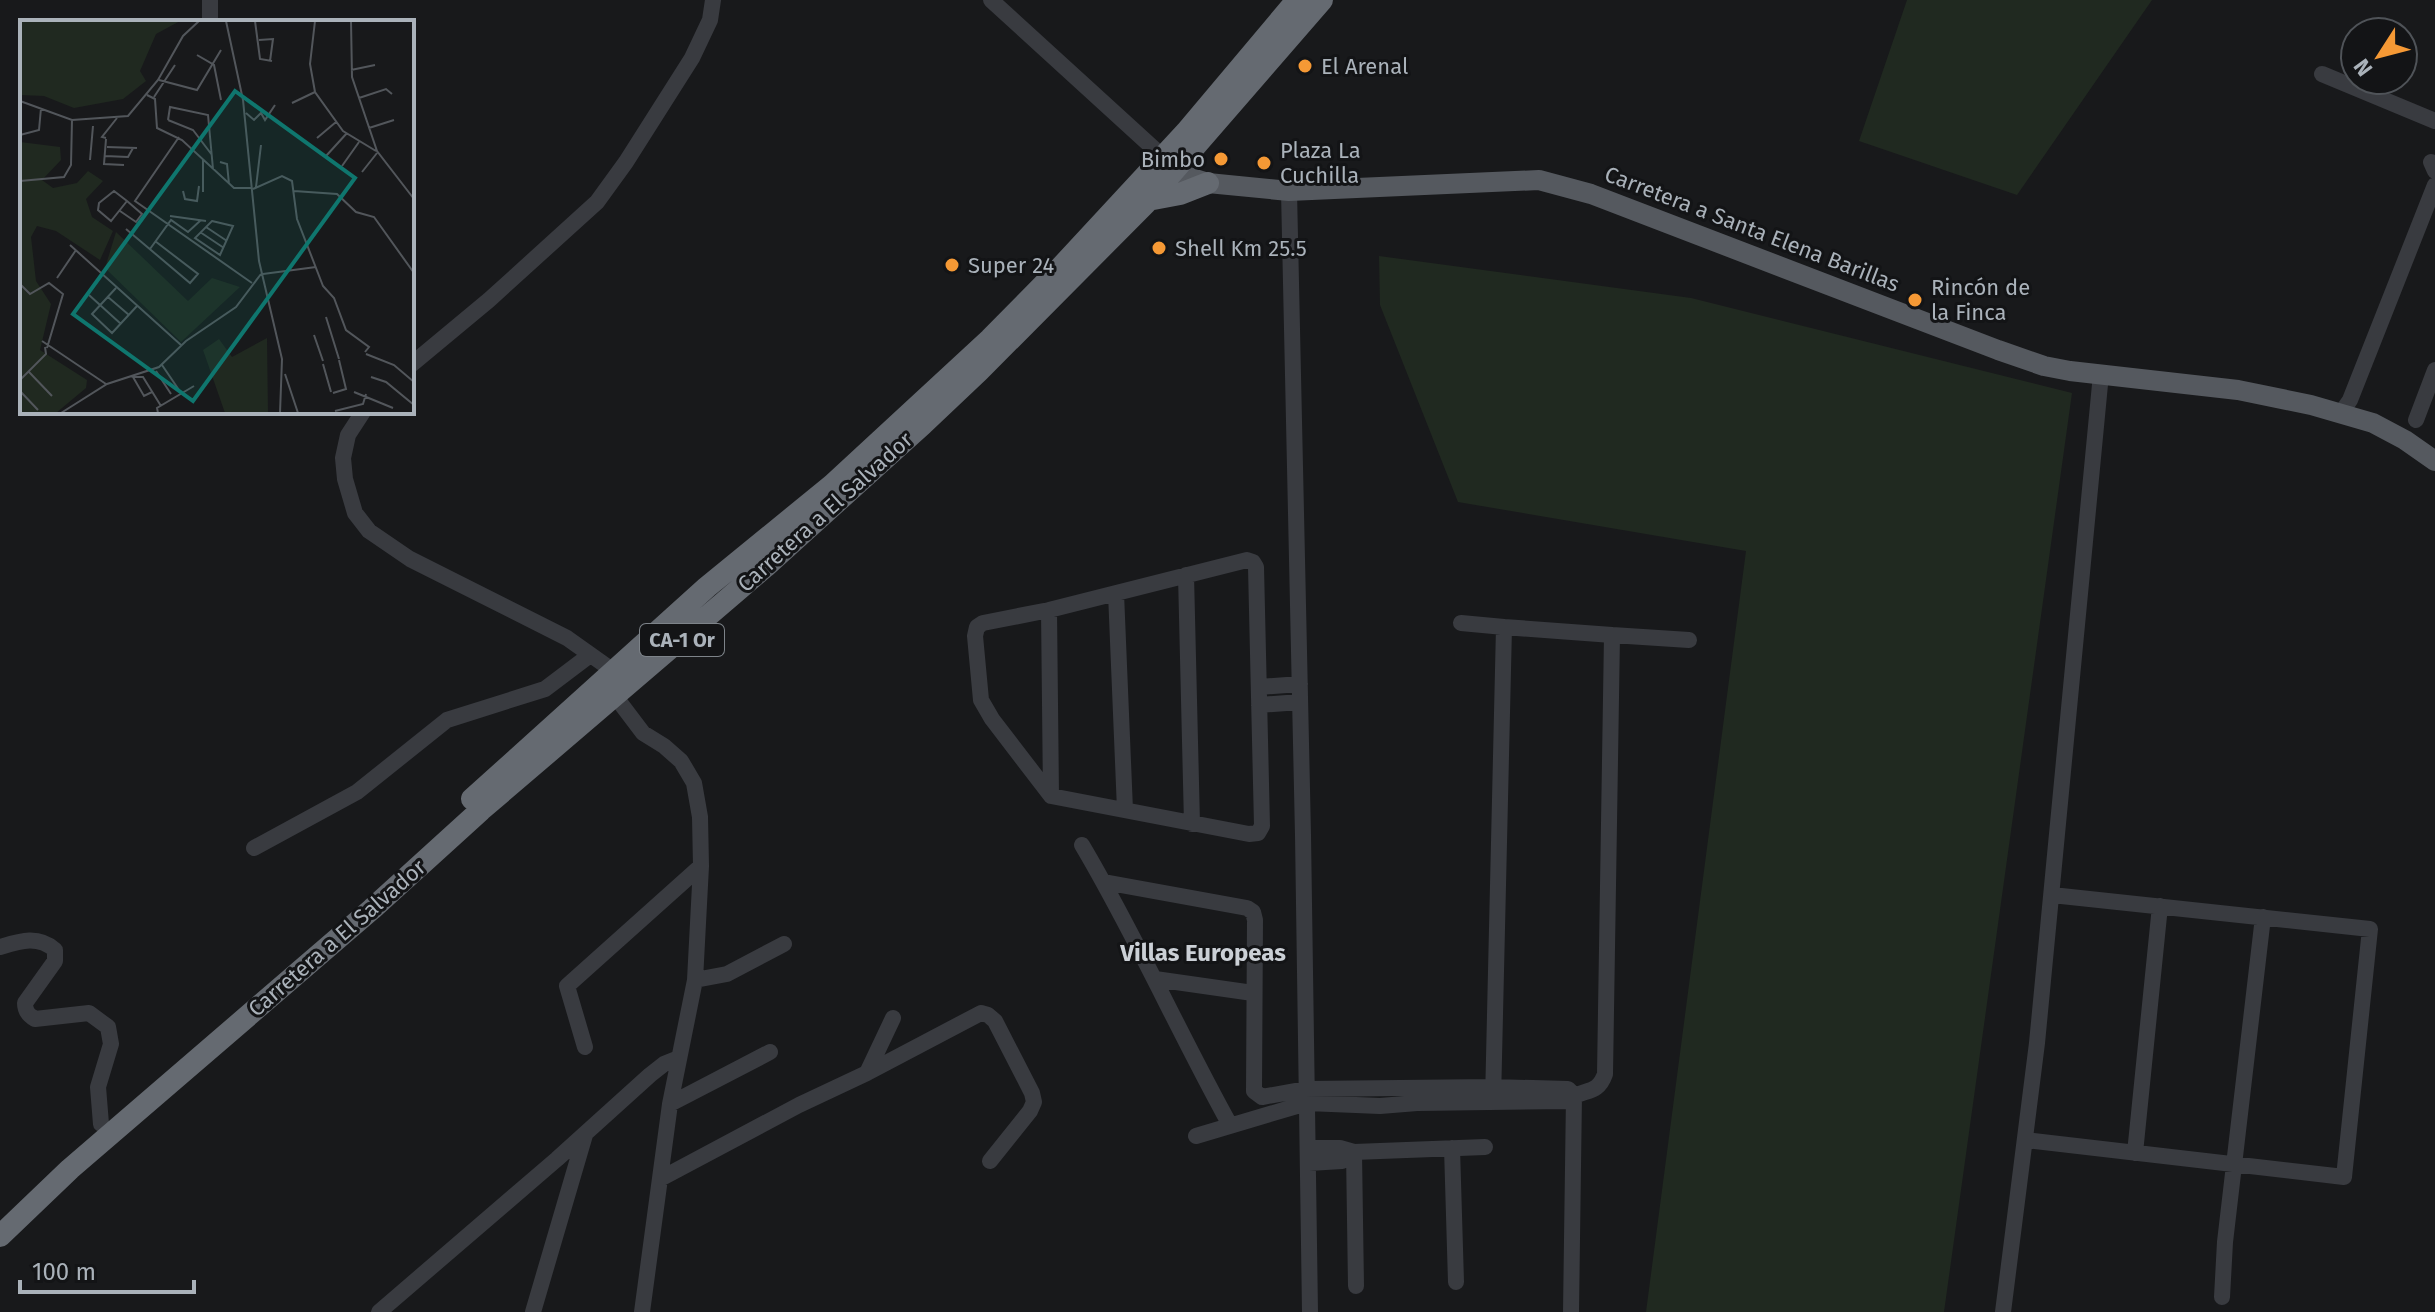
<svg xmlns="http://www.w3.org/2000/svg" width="2435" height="1312" font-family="'Fira Sans',sans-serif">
  <rect width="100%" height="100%" fill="#18191b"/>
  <!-- green -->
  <path fill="#202920" d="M 1907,0 L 2152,0 L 2017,195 L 1859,141 Z
    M 1379,256 L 1691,298 L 2072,393 L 1944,1312 L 1646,1312 L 1746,551 L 1458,502 L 1380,305 Z"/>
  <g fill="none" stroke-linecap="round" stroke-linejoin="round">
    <!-- minor -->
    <path stroke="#393b40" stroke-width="16" d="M 210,0 L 210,22
      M 991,0 L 1163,157
      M 2322,74 L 2435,121
      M 2431,162 L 2435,171
      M 1289,191 L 1303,835 L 1310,1312
      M 412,364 L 489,300 L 597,202 L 626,162 L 692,58 L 710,20 L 713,0
      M 363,412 L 348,435 L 343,458 L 345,479 L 355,513 L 369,531 L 410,559 L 567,638 L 612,670
      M 2341,413 L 2350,400 L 2435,185
      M 2416,420 L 2435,370
      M 1247,560 L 1253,562 L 1256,567 L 1262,826 L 1258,833 L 1249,834 L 1051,796 L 992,719 L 981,700 L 975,636 L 977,627 L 983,623 L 1049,610 Z
      M 1186,575 L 1192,824
      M 1116,593 L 1125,810
      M 1049,610 L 1051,796
      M 1461,623 L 1504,627
      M 1612,635 L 1689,640
      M 1259,687 L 1300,684
      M 615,696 L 643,733 L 664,746 L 681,761 L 694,783 L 700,817 L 701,866 L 695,980 L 670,1104 L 642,1312
      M 1259,705 L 1300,702
      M 1082,845 C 1136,936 1179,1033 1230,1125
      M 254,848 L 357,792 L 447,720 L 545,689 L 590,655
      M 1104,882 L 1247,908 L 1253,912 L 1255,920 L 1254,1091 L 1262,1097 L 1307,1089 L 1492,1087 L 1568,1089 L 1574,1095
      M 0,947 C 20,941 38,935 55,950 L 55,961 L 25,1003 C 25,1011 28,1015 35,1019 L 89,1013 L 108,1027 L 111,1044 L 98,1087 L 101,1124
      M 1155,979 L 1253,993
      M 695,980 L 727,974 L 784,944
      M 585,1047 L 567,986 L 701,866
      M 867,1073 L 981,1013 L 988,1015 L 995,1021 L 1032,1093 L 1034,1102 L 1030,1111 L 990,1161
      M 670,1104 L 770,1052
      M 1196,1136 L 1307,1103 L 1380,1106 L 1417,1103 L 1568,1101 C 1582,1087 1597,1097 1605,1074 L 1612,635 L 1504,627 L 1493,1101
      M 2026,1140 L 2344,1177 L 2370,929 L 2052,895
      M 1309,1148 L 1340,1148 L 1354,1152 L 1485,1147
      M 1452,1148 L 1456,1282
      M 1354,1152 L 1356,1286
      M 2135,1153 L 2160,906
      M 1309,1163 L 1342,1161 L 1354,1152
      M 660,1179 L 799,1105 L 867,1073 L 893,1018
      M 2222,1297 L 2225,1242 L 2263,917
      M 379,1312 L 557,1159 L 650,1075 L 664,1064 L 679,1058
      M 533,1312 L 585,1135
      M 1571,1312 L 1574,1095
      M 2003,1312 L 2037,1043 L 2101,374"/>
    <!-- major -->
    <path stroke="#55595f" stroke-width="20" d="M 1173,172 L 1208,183 L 1289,191 L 1539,180 L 1591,194 L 1998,350 L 2044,366 L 2070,371 L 2238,390 L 2311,405 L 2373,423 L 2405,440 L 2435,461"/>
    <!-- highway -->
    <path stroke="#656a71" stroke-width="22" d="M 1148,200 L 1180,194 L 1208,183
      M 472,799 L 707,587 L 832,485 L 990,339 L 1060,268 L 1186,132 L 1297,0
      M 0,1236 L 70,1169 L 372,909 L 481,810 L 765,567 L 923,424 L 979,371 L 1145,204 L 1322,0"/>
  </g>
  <!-- markers -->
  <g fill="#f59935" stroke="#131416" stroke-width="3">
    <circle cx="1305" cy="66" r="8"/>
    <circle cx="1221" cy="159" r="8"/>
    <circle cx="1264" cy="163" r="8"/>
    <circle cx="1159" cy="248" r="8"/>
    <circle cx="952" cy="265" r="8"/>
    <circle cx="1915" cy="300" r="8"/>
  </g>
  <g text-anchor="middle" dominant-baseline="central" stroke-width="6" stroke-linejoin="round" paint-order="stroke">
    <!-- shield labels -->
    <rect fill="#131416" stroke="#7d8389" stroke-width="2" x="640" y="624" width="84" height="32" rx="6"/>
    <g font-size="20" font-weight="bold" fill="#aab2ba">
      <text x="682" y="640">CA-1 Or</text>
    </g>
    <!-- poi labels -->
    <g font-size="22" fill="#aab2ba" stroke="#131416" text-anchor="start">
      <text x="1321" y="66">El Arenal</text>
      <text x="1280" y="150">Plaza La<tspan x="1280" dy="25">Cuchilla</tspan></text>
      <text x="1205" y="159" text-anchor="end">Bimbo</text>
      <text x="1175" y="248">Shell Km 25.5</text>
      <text x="968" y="265">Super 24</text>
      <text x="1931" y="287">Rincón de<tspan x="1931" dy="25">la Finca</tspan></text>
    </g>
    <!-- street labels -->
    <g font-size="22" fill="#aab2ba" stroke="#131416">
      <text transform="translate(1752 229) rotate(21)">Carretera a Santa Elena Barillas</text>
      <text transform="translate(825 512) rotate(-42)">Carretera a El Salvador</text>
      <text transform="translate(337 938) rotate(-41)">Carretera a El Salvador</text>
    </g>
    <!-- neighbourhood labels -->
    <g font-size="24" font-weight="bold" fill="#cbd0d6" stroke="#131416">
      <text x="1203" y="953">Villas Europeas</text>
    </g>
  </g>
  <!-- overview -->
  <g transform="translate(20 20)">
    <rect width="394" height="394" fill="#18191b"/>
    <path d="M 0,1 L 160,1 L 136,14 L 120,51 L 126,61 L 103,79 L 54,88 L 24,76 L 0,75 ZM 0,122 L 40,127 L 41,140 L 22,160 L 33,168 L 57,163 L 68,151 L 83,161 L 66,179 L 72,197 L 93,211 L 80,240 L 36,211 L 17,206 L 11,217 L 16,261 L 31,284 L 20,330 L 67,360 L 66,368 L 36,393 L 0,393 ZM 96,212 L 168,281 L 192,258 L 220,267 L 161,322 L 85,248 ZM 247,318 L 248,393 L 205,393 L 183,330 L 199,319 L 212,337 Z" fill="#202920"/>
    <path fill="none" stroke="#52565b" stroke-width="2" d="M 206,1 L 223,80 L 239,241 L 262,339 L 260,393M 235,1 L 240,39 L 252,41M 295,1 L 290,44 L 295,72 L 323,111 L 356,131M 331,1 L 332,57 L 357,131 L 394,179M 239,20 L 253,19 L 250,41M 177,35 L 194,45 L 201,80M 331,50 L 355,45M 139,60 L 177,70 L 201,30M 127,75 L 135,79 L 137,108 L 162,120 L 214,168 L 231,168M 134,77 L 155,45M 339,78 L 366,69 L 372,74M 0,81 L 52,100 L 108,96 L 138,60 L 163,16 L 179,1M 272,83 L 295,72M 226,93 L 234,100 L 241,93 L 245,100 L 255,85M 148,100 L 150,87 L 188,95 L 193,149M 148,100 L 173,110 L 192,135M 349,108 L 374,100M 0,115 L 19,110 L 21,88M 159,117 L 115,181 L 232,263M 86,118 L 82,117 L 97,98M 297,118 L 316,102M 86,119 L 84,144 L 104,145M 87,127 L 117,128M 85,136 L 108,137 L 113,128M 306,136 L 327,113M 70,140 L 73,106M 200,142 L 207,144 L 209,164M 322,146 L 339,122M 342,152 L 357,133M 0,161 L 44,157 L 51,145 L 52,100M 236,167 L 241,125M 233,169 L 262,156 L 272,161 L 277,199 L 303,266 L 314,278 L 326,310 L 349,327 L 345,332M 163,171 L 165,179 L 177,181 L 179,166M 274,171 L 317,174 L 336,192 L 354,197 L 394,253M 183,172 L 183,140M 100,191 L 116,202 L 122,194 L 107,181 L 94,171 L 79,183 L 78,190 L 91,201 L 107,181M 150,196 L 186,201M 192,201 L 213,206 L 200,235 L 175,218 ZM 186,207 L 207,221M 106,209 L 170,263 L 178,254 L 135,221M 180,212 L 204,228M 50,225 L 161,325M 130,229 L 151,200 L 168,212 L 181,200M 243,254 L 296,247M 37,258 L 56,230M 0,264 L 10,274 L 29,263 L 43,274 L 27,328M 96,268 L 72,294 L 92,313 L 117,286M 69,275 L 101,304M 88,277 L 109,295M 306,297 L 319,339M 294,315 L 303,341M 22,321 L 86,364M 346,334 L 374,345 L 394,362M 303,344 L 311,372M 142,345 L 159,370M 136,351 L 151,374M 9,352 L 32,376M 265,354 L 278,393M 351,357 L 366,362 L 394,385M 0,360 L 26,334 L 25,327M 0,371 L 18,390M 132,372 L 124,376 L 113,357 L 123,357 L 141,386M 334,372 L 373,388M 313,373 L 326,369 L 319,340M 315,391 L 343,384 L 346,374M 41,393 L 87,364 L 139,347 L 166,321 L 216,287 L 241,254M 138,393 L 137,388 L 174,366"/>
    <path fill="#0f766e" fill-opacity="0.15" stroke="#0f766e" stroke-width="4" d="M 215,71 L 335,158 L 173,381 L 53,294 Z"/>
    <rect width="394" height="394" fill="none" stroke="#aab2ba" stroke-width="4"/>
  </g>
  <!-- north arrow -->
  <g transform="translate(2379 56) rotate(234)"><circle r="38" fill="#131416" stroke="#4f5358" stroke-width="2"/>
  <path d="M0-6L14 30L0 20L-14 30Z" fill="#f59935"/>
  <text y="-12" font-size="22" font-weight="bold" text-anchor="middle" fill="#aab2ba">N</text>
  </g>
  <!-- scale -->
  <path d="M20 1280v12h174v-12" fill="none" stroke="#aab2ba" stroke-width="4"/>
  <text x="32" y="1280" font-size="24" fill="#aab2ba" stroke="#131416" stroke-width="6" paint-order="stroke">100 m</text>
</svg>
